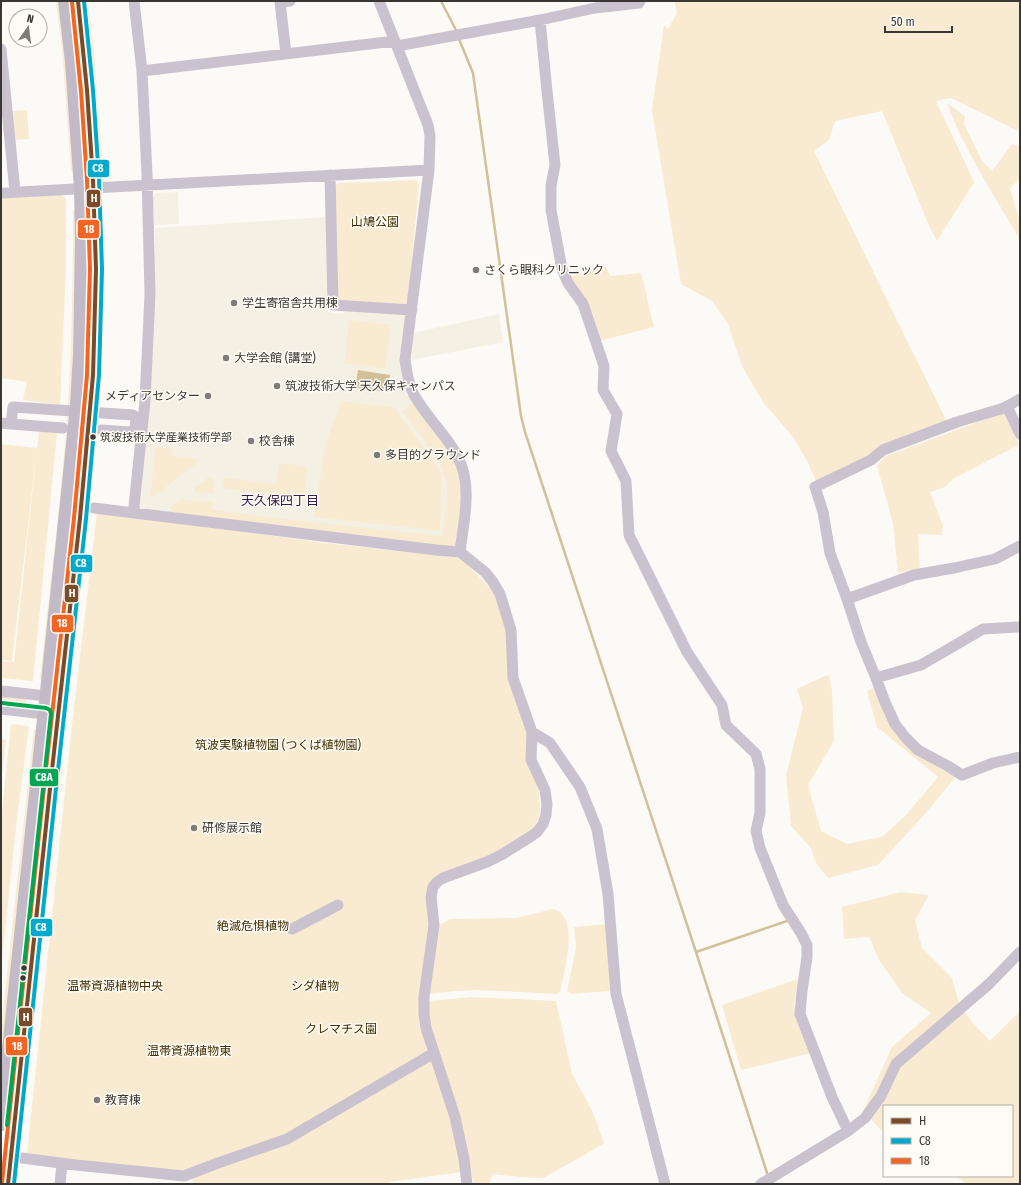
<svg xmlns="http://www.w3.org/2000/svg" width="1021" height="1185" font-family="'Fira Sans Condensed','Noto Sans JP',sans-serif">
  <rect width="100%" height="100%" fill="#fcfaf6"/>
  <!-- built -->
  <path fill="#f5f0e4" d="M 178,192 L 179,224 L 154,225 L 153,197 L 156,193 Z
    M 326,217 L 328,312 L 343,314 L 345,310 L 403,314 L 407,317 L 401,351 L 400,367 L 406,391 L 413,402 L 451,453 L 456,545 L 141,509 L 138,505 L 154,298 L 155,228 Z
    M 499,314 L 503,342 L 412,360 L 413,333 Z"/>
  <!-- green -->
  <path fill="#f8ebd1" d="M 56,1 L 60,1 L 75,171 L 71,171 L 62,49 Z
    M 84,1 L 88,1 L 94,51 L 103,169 L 99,169 Z
    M 674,1 L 1020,1 L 1020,132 L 951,98 L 936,101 L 974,182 L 937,241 L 930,228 L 882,111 L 835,121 L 829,140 L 814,151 L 947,422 L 817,483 L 807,461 L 793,437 L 763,402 L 742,366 L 728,324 L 712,301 L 681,284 L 652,110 L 664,25 L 668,29 L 677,13 Z
    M 947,103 L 965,116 L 964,124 L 982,161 L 992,171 L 1012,144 L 1020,147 L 1020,179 L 1010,188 L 1020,223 L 1020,240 C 995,196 964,150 947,103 Z
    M 27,110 L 29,139 L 15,140 L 11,112 L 13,111 Z
    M 416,180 L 419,184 L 408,302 L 405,305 L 341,301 L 337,298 L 335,186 L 338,183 Z
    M 60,193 L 66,199 L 66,269 L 60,405 L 23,400 L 27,382 L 1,378 L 1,197 Z
    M 73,211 L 76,211 L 72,390 L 43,679 L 40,679 C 50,583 63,486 69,390 C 72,330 73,271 73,211 Z
    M 101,211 L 104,211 C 105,272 104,334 100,396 C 94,491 82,587 71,682 L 67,681 Z
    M 606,266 L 610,276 L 641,273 L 654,327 L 599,341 L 569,277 Z
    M 349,320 L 391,325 L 385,369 L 344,363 Z
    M 341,401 L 395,408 L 442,473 L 440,531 L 314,517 L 326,443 Z
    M 413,402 L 451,453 L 458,469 L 462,497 L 456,545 L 452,548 L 172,513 L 170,508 L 180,499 L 182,499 L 213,503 L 212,510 L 311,522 L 443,536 C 444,520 447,503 447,487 C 447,465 415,429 402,411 Z
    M 1004,412 L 1019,445 L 954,478 L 945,487 L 930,492 L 943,525 L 942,535 L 918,534 L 920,568 L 898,573 L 893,523 L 877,466 L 884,457 Z
    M 39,431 L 57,433 L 33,681 L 1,678 L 1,661 L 14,662 Z
    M 1,444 L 37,448 L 12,661 L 1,660 Z
    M 156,447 L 173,449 L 172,456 L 197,458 L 196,464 L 150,499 Z
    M 280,463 L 306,466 L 307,468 L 304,498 L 223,488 L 224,478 L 275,484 Z
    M 207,478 L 212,479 C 215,484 214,489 213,494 L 195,492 L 194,488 Z
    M 97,512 L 325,543 L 461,558 L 494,592 L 507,629 L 538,784 L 540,813 L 538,820 L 529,833 L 506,849 L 440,876 L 430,935 L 419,1013 L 427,1053 L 284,1137 L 179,1172 L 27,1154 L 72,725 Z
    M 829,674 L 832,691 L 834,741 L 808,785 L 821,831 L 847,844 L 882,837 L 906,815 L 938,777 L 877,727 L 867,691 L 879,686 L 905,737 L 959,773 L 923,816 L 878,865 L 828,878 L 816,863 L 811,848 L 791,826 L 786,775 L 803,708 L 797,689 Z
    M 1,695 L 27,698 L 25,708 L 1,705 Z
    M 11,724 L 29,726 L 17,818 L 1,968 L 1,823 Z
    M 34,729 L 38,730 L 1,1070 L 1,1030 Z
    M 62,732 L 66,733 L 28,1082 L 24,1081 Z
    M 1,739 L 6,740 L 1,785 Z
    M 901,892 L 929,895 L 915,920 L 922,948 L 952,978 L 959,1003 L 973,1023 L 990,1041 L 1020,1011 L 1020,1184 L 966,1184 L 956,1176 L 1012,1176 L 1012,1106 L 884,1106 L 884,1133 L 863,1111 L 892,1047 L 931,1013 L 902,993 L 879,960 L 869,937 L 844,939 L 842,907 Z
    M 553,909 C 581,915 564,972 560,992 L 557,994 L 478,990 L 456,991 L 431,994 L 428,993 L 437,926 L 450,919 L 516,918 Z
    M 608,924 L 610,991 L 571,994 L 567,991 L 576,948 L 574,927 Z
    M 798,979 L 794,1005 L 811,1053 L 741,1070 L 722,1005 Z
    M 471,997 L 519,999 L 556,1001 L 572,1074 L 593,1112 L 604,1143 L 579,1158 L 543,1178 L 519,1177 L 493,1174 L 489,1184 L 474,1184 L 428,1016 L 429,1004 L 430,1001 Z
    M 429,1061 L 433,1061 L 451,1116 L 462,1172 L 389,1182 L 388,1184 L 194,1184 L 192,1180 L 193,1177 L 289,1143 Z"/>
  <!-- water -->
  <path fill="#d2c098" d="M 358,370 L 390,375 L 387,392 L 355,388 Z"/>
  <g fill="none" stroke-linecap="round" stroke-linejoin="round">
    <!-- stream -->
    <path stroke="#d2c098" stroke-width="2.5" d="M 441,1 L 457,32
      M 459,39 L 473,73 L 521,416 L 525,432 L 696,952 L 768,1176
      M 696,952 L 787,921"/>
    <!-- minor -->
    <path stroke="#cac3cf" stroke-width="11" d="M 134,1 L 142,71 L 147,174 L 150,294 L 145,401 L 134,506 L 135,513
      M 379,1 L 428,125 L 430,136 L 429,170 L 405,360 C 407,373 409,387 416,398 C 430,422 453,441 462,467 C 471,494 463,525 460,552 L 485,572 L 493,582 L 500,594 L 511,630 L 513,678 L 532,732 L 531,760 L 545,790 L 547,804 L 546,815 L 543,824 L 537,832 L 530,837 L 503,854 L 487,862 L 443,878 L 437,882 L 433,887 L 431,897 L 434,925 L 424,997 L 424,1014 L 426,1028 L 455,1117 L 464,1159 L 467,1184
      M 540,20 L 547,91 L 555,165 L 551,186 L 551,210 L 562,269 L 568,283 L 583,304 L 604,366 L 603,390 L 617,414 L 611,451 L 626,481 L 629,535 L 687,652 L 722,705 L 726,725 L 756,754 L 760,769 L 760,813 L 756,831 L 760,848 L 783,905 L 801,933 L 807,945 L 807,957 L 802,991 L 800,1014 L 832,1097 L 848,1131
      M 397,46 L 540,20 L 595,8 L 639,3 L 640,1
      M 1,49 L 15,192
      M 286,54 L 280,2 L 290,1
      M 142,71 L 395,41
      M 330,175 L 333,305 L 412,310
      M 1,193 L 429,170
      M 1020,399 L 1004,408 L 957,422 L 883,450 L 871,460 L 815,487 L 823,512 L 830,553 L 847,599 L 861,642 L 876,678 L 885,702 L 895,724 L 905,737 L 918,750 L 948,766 L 962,775 L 993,763 L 1020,757
      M 1007,406 L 1020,434
      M 1,423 L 11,424 L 13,407 L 133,415 L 136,418 L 135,430 L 129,432 L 101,430
      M 11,424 L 63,428
      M 94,508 L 436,550 L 460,552
      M 847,599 L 914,575 L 954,568 L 995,559 L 1020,546
      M 876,678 L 921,665 L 983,629 L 1020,627
      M 1,691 L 47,696 L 52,701
      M 1,709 L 45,714 L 51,711
      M 532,732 L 550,743 L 580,787 L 597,829 L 608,894 L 616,994 L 665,1184
      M 292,929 L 338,905
      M 22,1158 L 76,1165 L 184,1176 L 218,1163 L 287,1139 L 434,1053
      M 60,1184 L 62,1164
      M 761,1184 L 848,1131 L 865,1118 L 881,1096 L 896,1064 L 989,984 L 1020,952"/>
    <!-- major -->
    <path stroke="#c2bac7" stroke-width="14" d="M 1,1124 L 64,531 L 77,406 L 80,354 L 82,239 L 81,189 L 72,62 L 65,1
      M 8,1184 C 24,1030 40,875 57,721 C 66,644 75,567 83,489 C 87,446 92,402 94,359 C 99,239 92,120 78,1"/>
    <!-- bus-1 casing -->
    <g stroke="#fefbf4" stroke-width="7">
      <path id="bus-1" d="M 8,1184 L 51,779 L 80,518 L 93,375 L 96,269 L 93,180 L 87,90 L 78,1"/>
    </g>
    <!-- bus-2 casing -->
    <g stroke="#fefbf4" stroke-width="7">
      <path id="bus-2" d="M 14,1184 L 57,779 L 86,519 L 99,375 L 102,269 L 99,179 L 93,90 L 84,1"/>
    </g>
    <!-- bus-3 casing -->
    <g stroke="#fefbf4" stroke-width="7">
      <path id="bus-3" d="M 2,1183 L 45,778 L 74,518 L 87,375 L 90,269 L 87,180 L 81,91 L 72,2"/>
    </g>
    <!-- bus-4 casing -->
    <g stroke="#fefbf4" stroke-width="7">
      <path id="bus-4" d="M 2,703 L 46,708 L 50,710 L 51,714 L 7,1125"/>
    </g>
    <!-- bus-1 -->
    <use href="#bus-1" stroke="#7a4b2a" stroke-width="4"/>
    <!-- bus-2 -->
    <use href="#bus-2" stroke="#00a9ce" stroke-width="4"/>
    <!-- bus-3 -->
    <use href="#bus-3" stroke="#f26522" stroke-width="4"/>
    <!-- bus-4 -->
    <use href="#bus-4" stroke="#00a651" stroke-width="4"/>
  </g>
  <!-- markers -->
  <g fill="#7e7c78" stroke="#fefbf4" stroke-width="1.5">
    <circle cx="476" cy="270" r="4"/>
    <circle cx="234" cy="303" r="4"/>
    <circle cx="226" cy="358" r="4"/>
    <circle cx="277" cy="386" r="4"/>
    <circle cx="208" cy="396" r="4"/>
    <circle cx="251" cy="441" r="4"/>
    <circle cx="377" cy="455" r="4"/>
    <circle cx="194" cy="828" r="4"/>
    <circle cx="97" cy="1100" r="4"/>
  </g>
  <g fill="#3a3834" stroke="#fefbf4" stroke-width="1.5">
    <circle cx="93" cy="437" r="3.5"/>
    <circle cx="24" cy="968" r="3.5"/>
    <circle cx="23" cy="978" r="3.5"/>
  </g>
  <g text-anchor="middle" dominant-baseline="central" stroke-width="3" stroke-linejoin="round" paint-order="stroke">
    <!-- bus labels -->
    <g font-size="11" fill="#3a3834" stroke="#fefbf4" text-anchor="start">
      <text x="100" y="437">筑波技術大学産業技術学部</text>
    </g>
    <!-- park labels -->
    <g font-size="12" fill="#402e00" stroke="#fefbf4">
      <text x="375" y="222">山鳩公園</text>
      <text x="278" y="745">筑波実験植物園 (つくば植物園)</text>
      <text x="253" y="926">絶滅危惧植物</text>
      <text x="115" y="986">温帯資源植物中央</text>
      <text x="315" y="986">シダ植物</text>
      <text x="341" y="1029">クレマチス園</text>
      <text x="189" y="1051">温帯資源植物東</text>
    </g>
    <!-- poi labels -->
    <g font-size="12" fill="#3a3834" stroke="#fefbf4" text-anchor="start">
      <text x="484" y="270">さくら眼科クリニック</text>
      <text x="242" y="303">学生寄宿舎共用棟</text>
      <text x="234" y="358">大学会館 (講堂)</text>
      <text x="285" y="386">筑波技術大学 天久保キャンパス</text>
      <text x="200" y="396" text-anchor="end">メディアセンター</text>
      <text x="259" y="441">校舎棟</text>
      <text x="385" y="455">多目的グラウンド</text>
      <text x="202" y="828">研修展示館</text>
      <text x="105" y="1100">教育棟</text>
    </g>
    <!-- neighbourhood labels -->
    <g font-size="13" fill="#3b1b53" stroke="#fefbf4">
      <text x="280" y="500">天久保四丁目</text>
    </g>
  </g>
  <g stroke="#fefbf4" stroke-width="1.5">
    <rect x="87" y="159" width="23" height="19" rx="4" fill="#00a9ce"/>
    <rect x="86" y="189" width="15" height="19" rx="4" fill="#7a4b2a"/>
    <rect x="77" y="219" width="23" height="20" rx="4" fill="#f26522"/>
    <rect x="70" y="554" width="23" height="19" rx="4" fill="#00a9ce"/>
    <rect x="64" y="584" width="15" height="19" rx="4" fill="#7a4b2a"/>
    <rect x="51" y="614" width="23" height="19" rx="4" fill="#f26522"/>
    <rect x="29" y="768" width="30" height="19" rx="4" fill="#00a651"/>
    <rect x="30" y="918" width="23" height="19" rx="4" fill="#00a9ce"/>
    <rect x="18" y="1007" width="15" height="20" rx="4" fill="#7a4b2a"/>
    <rect x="5" y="1036" width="23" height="20" rx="4" fill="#f26522"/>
  </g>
  <g font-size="11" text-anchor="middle" font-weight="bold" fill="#fff">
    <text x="98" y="172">C8</text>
    <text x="94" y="202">H</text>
    <text x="89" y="233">18</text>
    <text x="81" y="567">C8</text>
    <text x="72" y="597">H</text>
    <text x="62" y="627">18</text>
    <text x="44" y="781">C8A</text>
    <text x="41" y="931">C8</text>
    <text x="26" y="1021">H</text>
    <text x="17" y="1050">18</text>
  </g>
  <!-- border -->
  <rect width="1021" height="1185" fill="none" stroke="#3a3834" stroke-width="4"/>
  <!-- legend -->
  <rect x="883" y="1105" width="130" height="72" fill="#fefbf4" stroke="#b0ada7"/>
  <rect x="891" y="1118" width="20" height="6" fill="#7a4b2a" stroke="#b0ada7"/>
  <text x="919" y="1125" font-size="12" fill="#3a3834">H</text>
  <rect x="891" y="1138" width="20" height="6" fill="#00a9ce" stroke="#b0ada7"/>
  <text x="919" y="1145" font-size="12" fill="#3a3834">C8</text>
  <rect x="891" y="1158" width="20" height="6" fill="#f26522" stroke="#b0ada7"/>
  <text x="919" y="1165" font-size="12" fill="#3a3834">18</text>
  <!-- north arrow -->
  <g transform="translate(28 28) rotate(14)"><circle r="19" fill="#fefbf4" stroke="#b0ada7"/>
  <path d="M0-3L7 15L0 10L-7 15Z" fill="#7e7c78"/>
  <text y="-6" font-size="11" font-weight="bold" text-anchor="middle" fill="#3a3834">N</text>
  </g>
  <!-- scale -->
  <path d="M885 26v6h67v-6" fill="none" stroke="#3a3834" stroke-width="2"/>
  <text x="891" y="26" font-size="12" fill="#3a3834" stroke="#fefbf4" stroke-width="3" paint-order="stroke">50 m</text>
</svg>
